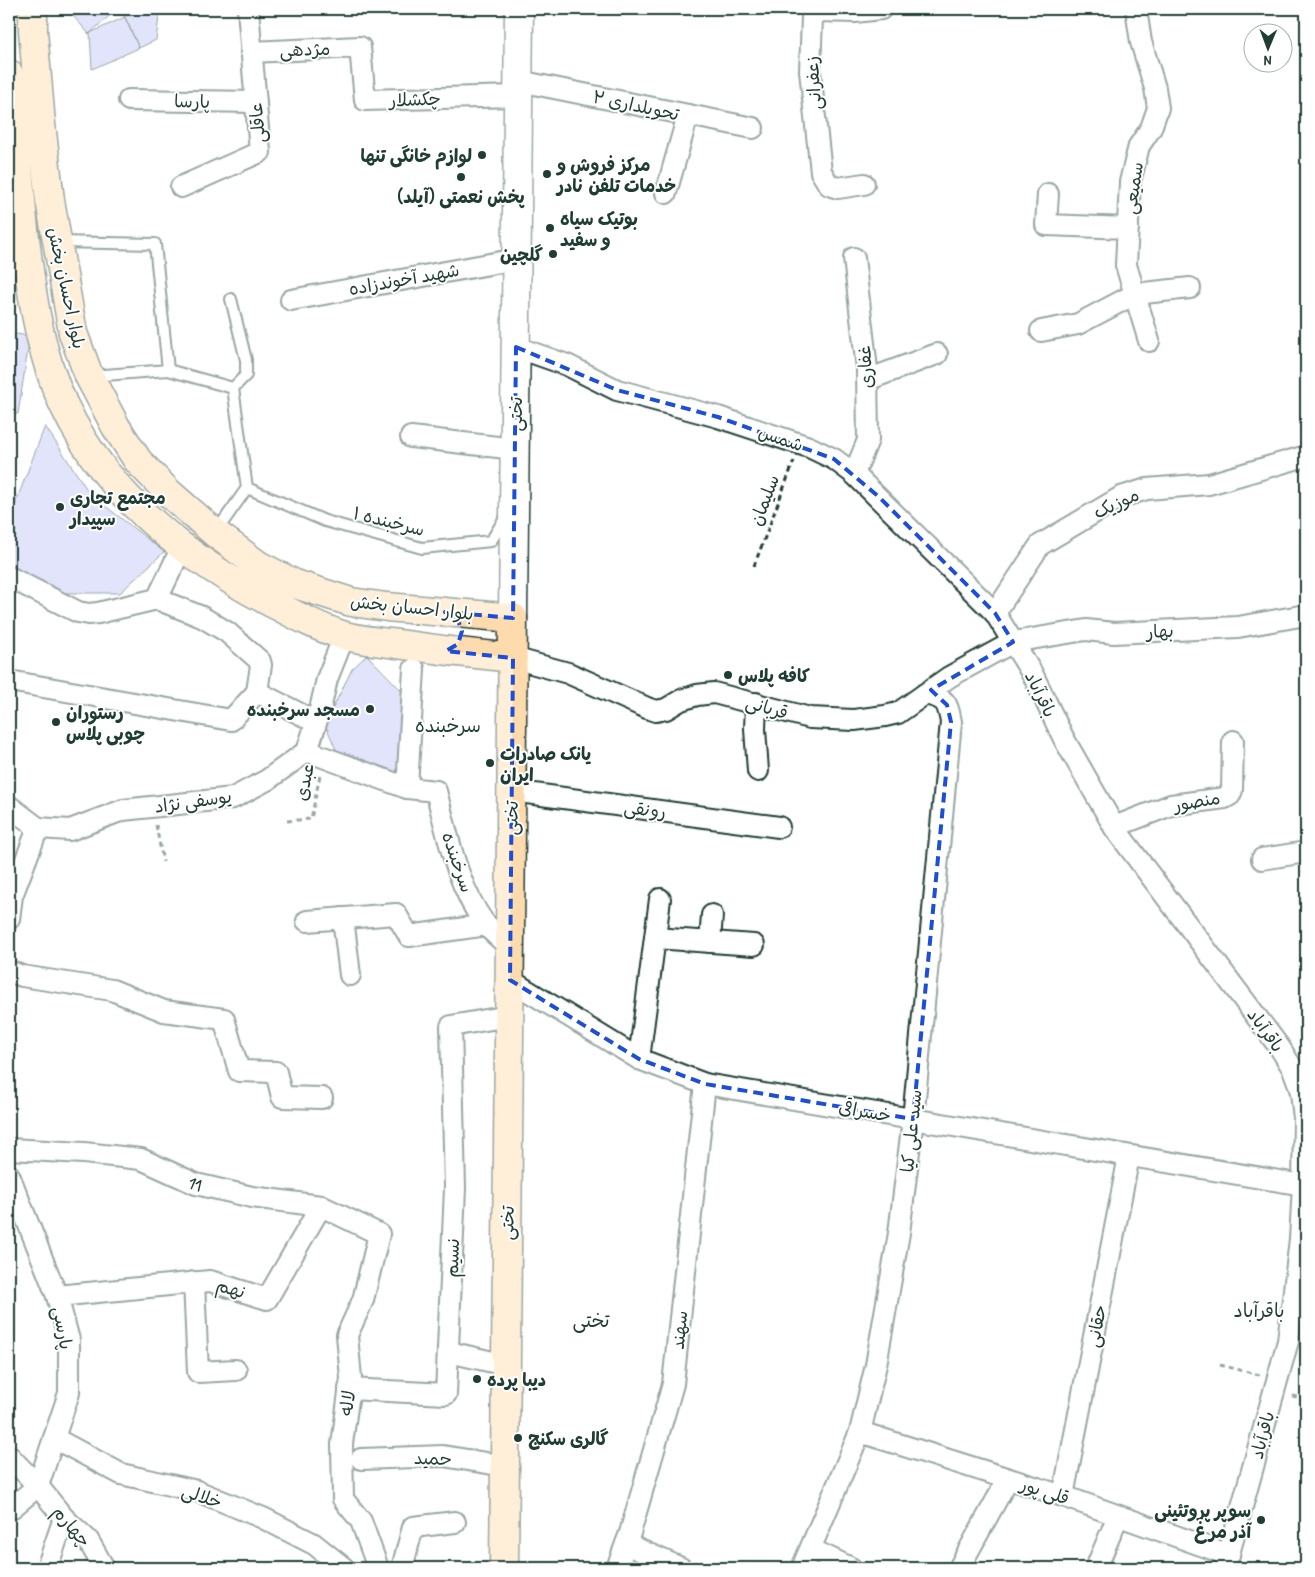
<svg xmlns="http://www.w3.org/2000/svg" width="1315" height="1577" font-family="'Patrick Hand','Playpen Sans Arabic',sans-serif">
  <rect width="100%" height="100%" fill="#fff"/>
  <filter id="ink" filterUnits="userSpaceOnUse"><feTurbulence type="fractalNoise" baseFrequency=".02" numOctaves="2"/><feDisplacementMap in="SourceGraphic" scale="10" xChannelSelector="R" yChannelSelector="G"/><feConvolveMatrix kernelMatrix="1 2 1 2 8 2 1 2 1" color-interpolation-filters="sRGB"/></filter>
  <g filter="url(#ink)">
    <!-- building -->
    <path fill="#bdc3f5" stroke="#1f3d34" d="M 80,9 L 126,9 L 125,10 L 116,10 L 89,34 L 74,17 Z
      M 134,9 L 160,9 L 156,40 L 139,48 L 123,14 Z
      M 125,17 L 139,48 L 92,69 L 90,33 Z
      M 9,333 L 30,336 L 18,414 L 9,413 Z
      M 45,426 L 90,494 L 164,552 L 120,593 L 58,593 L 9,567 L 9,520 Z
      M 367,655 L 404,693 L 404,768 L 397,776 L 338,754 L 325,724 L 352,669 Z"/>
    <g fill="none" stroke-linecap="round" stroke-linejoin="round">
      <!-- lane casing -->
      <g stroke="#1f3d34" stroke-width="14">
        <path id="lane" d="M 58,242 L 155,244 L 168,370
          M 231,299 L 246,360 L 246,375 L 233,388
          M 92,376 L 168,370 L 233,388 L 247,488 L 325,521 L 422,548 L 491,541 L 507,515
          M 216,532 L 247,488"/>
      </g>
      <!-- street casing -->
      <g stroke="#1f3d34" stroke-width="24">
        <g id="street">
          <path d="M 1136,9 L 1141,42 L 1155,88 L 1158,108 L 1151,128 L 1139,146 L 1130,182 L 1126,265 L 1149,341"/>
          <path d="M 251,52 L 360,47 L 365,100 L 518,96"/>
          <path d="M 519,81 L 753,128"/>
          <path d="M 129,100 L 256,102"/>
          <path d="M 864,184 L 838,188 L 829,185 L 821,172 L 810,71 L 812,17 L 816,11 L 855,12 L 881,9"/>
          <path d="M 181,187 L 260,152 L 248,9"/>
          <path d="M 666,193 L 688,115"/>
          <path d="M 1048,194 L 1046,225 L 1128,228"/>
          <path d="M 854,258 L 867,369 L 868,440 L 854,474"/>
          <path d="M 291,300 L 517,259"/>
          <path d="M 1041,331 L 1078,324 L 1135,294 L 1190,288"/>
          <path d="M 516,347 L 567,365 L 617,390 L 718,417 L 809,447 L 834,459 L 854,474 L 995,613 L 1033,675 L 1064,739 L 1116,830 L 1280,1048 L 1293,1069 L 1299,1085 L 1301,1093 L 1304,1118 L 1303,1185 L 1300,1239 L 1288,1341 L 1225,1568"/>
          <path d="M 867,380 L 937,354"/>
          <path d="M 411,437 L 515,449"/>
          <path d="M 9,577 L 78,612 L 89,614 L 98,613 L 157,599 L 182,547"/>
          <path d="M 157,599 L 202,617 L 227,632 L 260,661 L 261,665 L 257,692"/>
          <path d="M 995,613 L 1040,545 L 1121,497 L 1147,489 L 1209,484 L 1306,456"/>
          <path d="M 513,658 L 568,673 L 647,708 L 656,711 L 666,709 L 681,700 L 697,695 L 714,693 L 810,718 L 854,720 L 885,716 L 898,713 L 949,677 L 1013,642 L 1086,630 L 1114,633 L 1238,627 L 1306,615"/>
          <path d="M 9,681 L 231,720 L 257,692 L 316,722"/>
          <path d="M 756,703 L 755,729 L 758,771"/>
          <path d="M 307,751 L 407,788 L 436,791 C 448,836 457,886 485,924 C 492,932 502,940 510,948"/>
          <path d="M 407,788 L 414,669"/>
          <path d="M 512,791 L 779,827"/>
          <path d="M 9,806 L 38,828"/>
          <path d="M 1114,827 L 1171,805 L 1225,798 L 1230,795 L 1232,790 L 1233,741"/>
          <path d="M 38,828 L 70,830 L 123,810 L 233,798 L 267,780 L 307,751 L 319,714 L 327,679 L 344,636"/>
          <path d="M 1262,859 L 1306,852"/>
          <path d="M 343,918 L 350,975"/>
          <path d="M 9,919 L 12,896 L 38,828"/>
          <path d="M 307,921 L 396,914 L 409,936 L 487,925"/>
          <path d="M 655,938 L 754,945"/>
          <path d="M 710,942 L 712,915"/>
          <path d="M 9,971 L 22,976 L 112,990 L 164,1011 L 224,1019 L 239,1071 L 276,1072 L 282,1097 L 322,1098"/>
          <path d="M 510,980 L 639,1059 L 705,1084 L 1303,1185"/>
          <path d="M 639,1059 L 660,899"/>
          <path id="s1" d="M 9,1149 L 84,1153 L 141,1159 L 196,1184 L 252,1197 L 321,1206 L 379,1234 L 363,1300 L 347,1335 L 351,1378 L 342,1444 L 343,1499 L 361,1521 L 378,1568"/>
          <path d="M 9,1175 L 57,1296 L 69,1340 L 69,1393 L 38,1486"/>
          <path d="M 194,1282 L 198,1372 L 236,1370"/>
          <path d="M 57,1296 L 210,1281 L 267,1299 L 321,1206"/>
          <path d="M 449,1352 L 506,1365"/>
          <path d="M 349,1389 L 446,1394 L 455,1188 L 451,1026 L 509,1016"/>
          <path d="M 860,1432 L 1063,1496 L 1229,1555"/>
          <path d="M 54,1438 L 121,1474 L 197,1491 L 263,1518 L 314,1544 L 344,1568"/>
          <path d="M 9,1456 L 38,1486 L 64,1518 L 88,1540 L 104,1568"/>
          <path d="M 361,1459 L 443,1456 L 505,1466"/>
          <path d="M 1063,1496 L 1129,1156"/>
          <path d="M 9,1510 L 38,1486"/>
          <path d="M 626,1544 L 681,1568"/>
          <path d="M 811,1549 L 851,1568"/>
          <path d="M 47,1568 L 64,1518"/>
          <path d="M 402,1568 L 413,1527 L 455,1522"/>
          <path d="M 617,1568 L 630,1533 L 673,1384 L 705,1084"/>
          <path d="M 802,1568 L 860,1432 L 876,1365 L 899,1233 L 913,1119 L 951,722 C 947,701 946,699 925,694"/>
          <path d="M 959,1568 L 1008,1479"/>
          <path d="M 1096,1568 L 1118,1516"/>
        </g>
      </g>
      <!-- secondary casing -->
      <g stroke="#1f3d34" stroke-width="31">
        <path id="secondary" d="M 513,618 L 519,9"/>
      </g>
      <!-- primary casing -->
      <g stroke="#1f3d34" stroke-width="31">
        <path id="primary" d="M 33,9 L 33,31 L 41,124 L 50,200 L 73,333 L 89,376 L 116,427 L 138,461 L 169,493 L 215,533 L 258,565 L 295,584 L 351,602 L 387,607 L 513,618 L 504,1568
          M 9,74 C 13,120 18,165 22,211 C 28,264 33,316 49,367 C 83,475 172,551 270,602 C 293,614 317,627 342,635 C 358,640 374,641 390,643 C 431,649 472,654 513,658"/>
      </g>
      <!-- path -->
      <path stroke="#1f3d34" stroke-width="3" stroke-dasharray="5 4" stroke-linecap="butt" d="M 754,566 L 794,461
        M 287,821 L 311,819 L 320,775
        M 156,825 L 163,862
        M 1220,1365 L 1260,1375
        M 1292,1396 L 1306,1399"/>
      <!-- lane -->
      <use href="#lane" stroke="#fff" stroke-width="10"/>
      <!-- street -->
      <use href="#street" stroke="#fff" stroke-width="20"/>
      <!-- secondary -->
      <use href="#secondary" stroke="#fff" stroke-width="28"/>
      <!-- primary -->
      <use href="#primary" stroke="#fedbac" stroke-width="28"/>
    </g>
  </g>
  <!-- marked area -->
  <path d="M0 0H1315V1577H0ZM 516,347 L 617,390 L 718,417 L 834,459 L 879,497 L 995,613 L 1013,642 L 931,690 L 947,705 L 951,722 L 913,1119 L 705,1084 L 639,1059 L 510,980 L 513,658 L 446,651 L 458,644 L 462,631 L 457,618 L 445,612 L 513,618 Z" fill="#fff" fill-opacity=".55" fill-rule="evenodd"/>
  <path fill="none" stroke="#1d4ed8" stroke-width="4" stroke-dasharray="10 6" stroke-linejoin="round" d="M 516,347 L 617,390 L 718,417 L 834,459 L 879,497 L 995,613 L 1013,642 L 931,690 L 947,705 L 951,722 L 913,1119 L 705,1084 L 639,1059 L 510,980 L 513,658 L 446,651 L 458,644 L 462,631 L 457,618 L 445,612 L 513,618 Z"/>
  <!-- markers -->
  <g fill="#1f3d34" stroke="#fff" stroke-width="2">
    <circle cx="482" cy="155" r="5"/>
    <circle cx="547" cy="174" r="5"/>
    <circle cx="461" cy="177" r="5"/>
    <circle cx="550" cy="228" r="5"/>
    <circle cx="553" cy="254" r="5"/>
    <circle cx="60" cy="507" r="5"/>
    <circle cx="728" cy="675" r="5"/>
    <circle cx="370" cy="709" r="5"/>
    <circle cx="56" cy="722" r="5"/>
    <circle cx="490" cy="763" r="5"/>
    <circle cx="477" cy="1379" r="5"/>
    <circle cx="518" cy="1438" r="5"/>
    <circle cx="1261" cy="1520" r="5"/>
  </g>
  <g text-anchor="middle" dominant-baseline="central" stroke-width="4" stroke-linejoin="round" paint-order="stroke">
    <!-- street labels -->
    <g font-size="18" fill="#1f3d34" stroke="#fff">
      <text transform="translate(305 49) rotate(-2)">مژدهی</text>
      <text transform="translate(813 83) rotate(-94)">زعفرانی</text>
      <text transform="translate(415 99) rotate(-2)">چکشلار</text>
      <text transform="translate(192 101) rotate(1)">پارسا</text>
      <text transform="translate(636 105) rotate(12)">تحویلداری ۲</text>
      <text transform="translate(257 123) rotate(-95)">عاقلی</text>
      <text transform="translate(1133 188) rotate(-82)">سمیعی</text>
      <text transform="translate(404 279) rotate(-10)">شهید آخوندزاده</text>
      <text transform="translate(67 288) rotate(78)">بلوار احسان بخش</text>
      <text transform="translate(865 367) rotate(-94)">غفاری</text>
      <text transform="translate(515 414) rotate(-90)">تختی</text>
      <text transform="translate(781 438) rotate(19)">شمس</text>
      <text transform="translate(764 500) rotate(-69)">سلیمان</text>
      <text transform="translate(1116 503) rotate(-25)">موزیک</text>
      <text transform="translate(389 521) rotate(14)">سرخبنده ۱</text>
      <text transform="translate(412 607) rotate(6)">بلوار احسان بخش</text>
      <text transform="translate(1160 631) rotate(-3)">بهار</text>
      <text transform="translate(1041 694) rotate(64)">باقرآباد</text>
      <text transform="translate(767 707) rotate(16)">قربانی</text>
      <text transform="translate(304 782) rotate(-79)">عبدی</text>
      <text transform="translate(193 801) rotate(-8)">یوسفی نژاد</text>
      <text transform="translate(1197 801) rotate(-10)">منصور</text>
      <text transform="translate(645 809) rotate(7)">رونقی</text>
      <text transform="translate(511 818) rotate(-89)">تختی</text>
      <text transform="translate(458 862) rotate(71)">سرخبنده</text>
      <text transform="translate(1266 1030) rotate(54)">باقرآباد</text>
      <text transform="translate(865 1111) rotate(10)">خسراقی</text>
      <text transform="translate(911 1131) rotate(-84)">سید علی کیا</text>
      <text stroke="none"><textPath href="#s1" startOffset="192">11</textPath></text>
      <text transform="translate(507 1223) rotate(-89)">تختی</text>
      <text transform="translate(452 1258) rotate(-88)">نسیم</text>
      <text transform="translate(231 1288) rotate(17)">نهم</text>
      <text transform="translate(1096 1326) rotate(-79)">حقانی</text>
      <text transform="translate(63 1328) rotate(80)">پارسی</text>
      <text transform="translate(679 1330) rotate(-84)">سهند</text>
      <text transform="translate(347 1403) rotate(-82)">لاله</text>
      <text transform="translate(1262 1435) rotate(-75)">باقرآباد</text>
      <text transform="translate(433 1458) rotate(2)">حمید</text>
      <text transform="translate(1045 1491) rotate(18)">قلی پور</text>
      <text transform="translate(202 1496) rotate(18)">خلالی</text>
      <text transform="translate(72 1526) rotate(49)">چهارم</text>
    </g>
    <!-- poi labels -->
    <g font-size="18" font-weight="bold" fill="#1f3d34" stroke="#fff" text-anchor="start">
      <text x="472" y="155" text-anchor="end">لوازم خانگی تنها</text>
      <text x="557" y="164">مرکز فروش و<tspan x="557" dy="21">خدمات تلفن نادر</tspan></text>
      <text x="461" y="196" text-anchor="middle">پخش نعمتی (آیلد)</text>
      <text x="560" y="218">بوتیک سیاه<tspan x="560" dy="21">و سفید</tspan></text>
      <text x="543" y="254" text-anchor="end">گلچین</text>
      <text x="70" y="497">مجتمع تجاری<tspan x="70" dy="21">سپیدار</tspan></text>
      <text x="738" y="675">کافه پلاس</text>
      <text x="360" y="709" text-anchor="end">مسجد سرخبنده</text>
      <text x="66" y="712">رستوران<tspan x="66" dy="21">چوبی پلاس</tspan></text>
      <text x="500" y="753">یانک صادرات<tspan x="500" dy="21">ایران</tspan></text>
      <text x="487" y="1379">دیبا پرده</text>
      <text x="528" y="1438">گالری سکنج</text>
      <text x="1251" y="1510" text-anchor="end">سوپر پروتئینی<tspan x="1251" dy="21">آذر مرغ</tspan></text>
    </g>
    <!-- neighbourhood labels -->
    <g font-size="19" fill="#1f3d34" stroke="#fff">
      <text x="448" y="725">سرخبنده</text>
      <text x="1259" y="1310">باقرآباد</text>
      <text x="591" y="1320">تختی</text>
    </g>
  </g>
  <!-- margin -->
  <rect width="1315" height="1577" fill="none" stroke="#fff" stroke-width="30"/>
  <rect x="15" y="15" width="1285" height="1547" fill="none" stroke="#1f3d34" stroke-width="2" filter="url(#ink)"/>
  <!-- north arrow -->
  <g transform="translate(1268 48) rotate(181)"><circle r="24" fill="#ffffff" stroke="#a5b1ae"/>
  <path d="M0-4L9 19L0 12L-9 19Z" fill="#1f3d34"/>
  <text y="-8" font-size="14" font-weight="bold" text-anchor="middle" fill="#1f3d34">N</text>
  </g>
</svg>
